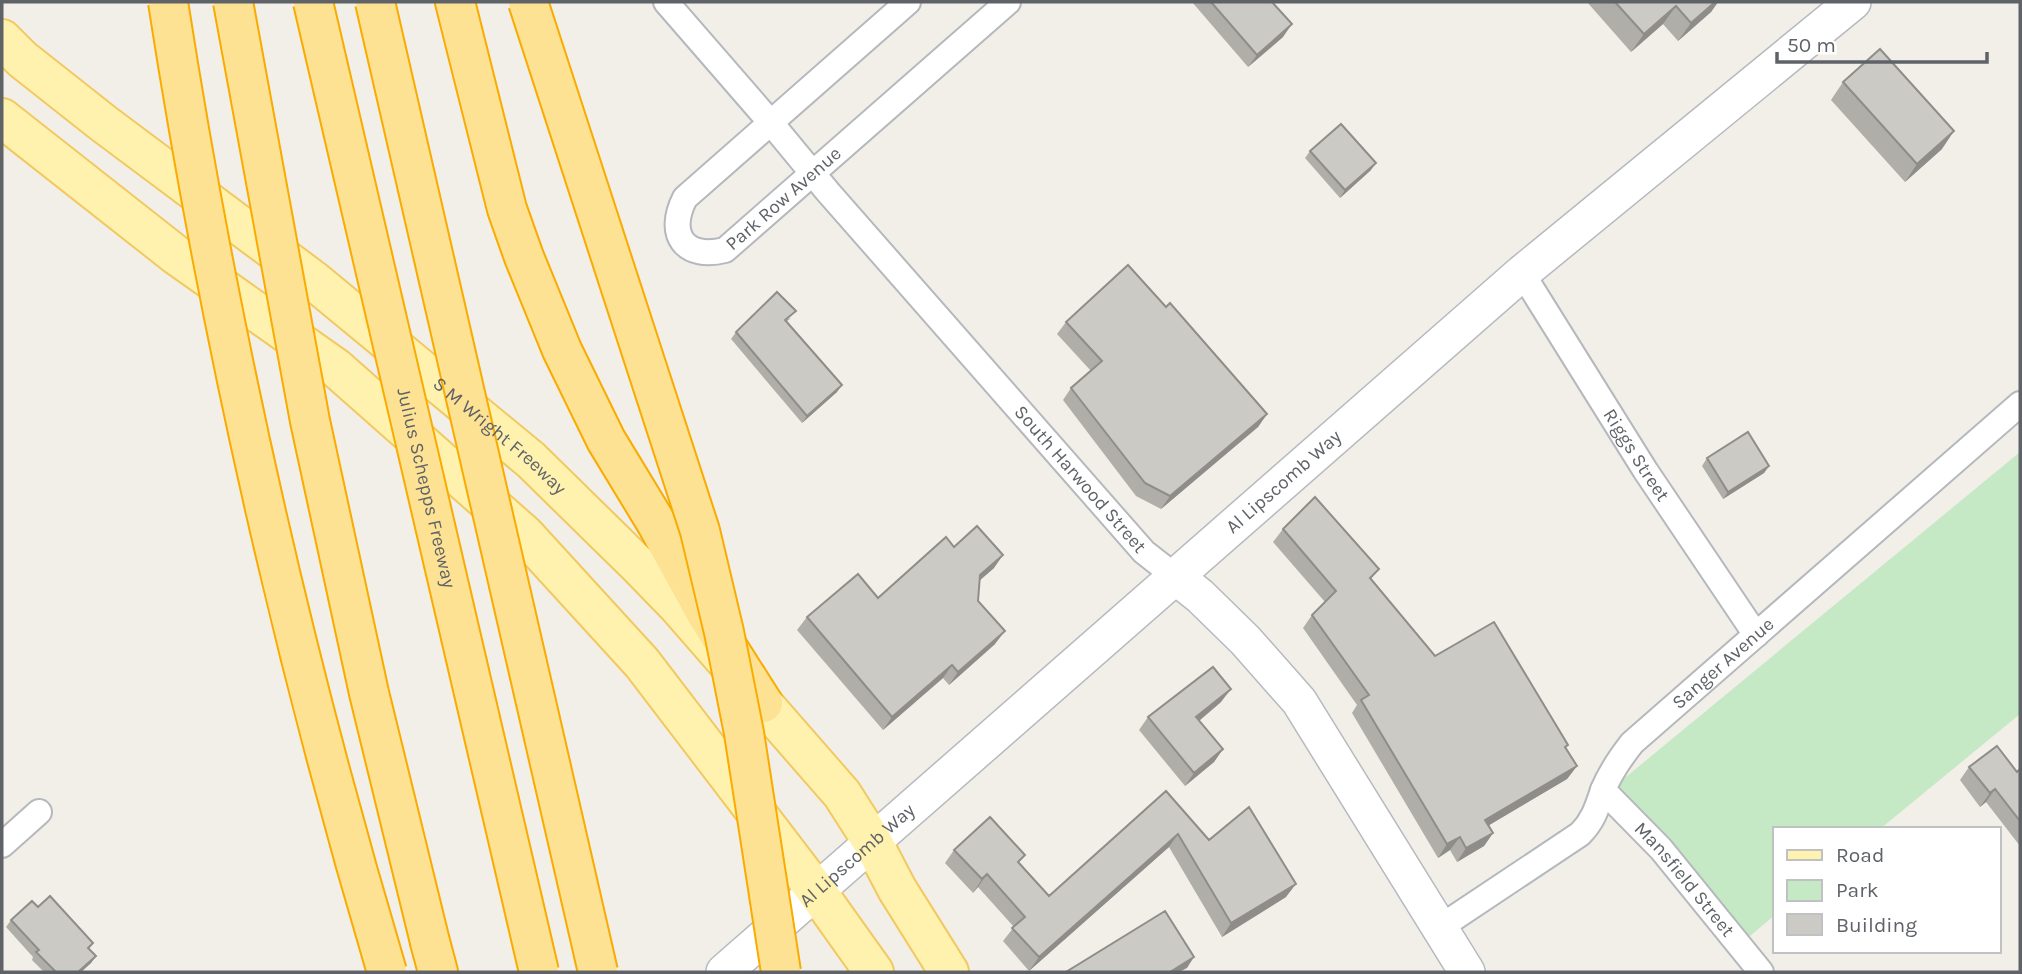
<svg xmlns="http://www.w3.org/2000/svg" width="2022" height="974" font-family="Karla,sans-serif">
  <rect width="100%" height="100%" fill="#f1efe8"/>
  <!-- green -->
  <path fill="#c5e8c5" d="M 2020,452 L 2020,714 L 1880,829 L 1775,829 L 1775,915 L 1744,941 L 1615,786 Z"/>
  <g fill="none" stroke-linecap="round" stroke-linejoin="round">
    <!-- street casing -->
    <g stroke="#b5b8bc" stroke-width="28">
      <g id="street">
        <path id="s1" d="M 666,2 L 771,123 L 828,192 L 1144,552 L 1176,577"/>
        <path id="s2" d="M 908,2 L 685,198 C 666,235 685,260 725,250 L 1008,2"/>
        <path id="s3" d="M 1522,273 L 1645,470 L 1756,635"/>
        <path id="s4" d="M 1603,790 L 1661,849 L 1761,972"/>
        <path d="M 2,845 L 39,812"/>
        <path id="s5" d="M 1439,928 L 1580,834 C 1593,821 1597,808 1603,790 C 1610,773 1621,757 1632,743 L 2020,404"/>
      </g>
    </g>
    <!-- secondary casing -->
    <g stroke="#b6babf" stroke-width="38">
      <g id="secondary">
        <path d="M 1176,577 L 1200,596 L 1245,640 L 1299,701 L 1467,972"/>
        <path id="s6" d="M 724,972 L 1522,273 L 1853,2"/>
      </g>
    </g>
    <!-- primary casing -->
    <g stroke="#f2c960" stroke-width="42">
      <g id="primary">
        <path id="s7" d="M 2,39 L 22,59 L 103,123 L 313,280 L 531,460 L 638,565 L 677,605 L 842,794 L 872,841 L 897,889 L 949,972"/>
        <path d="M 2,118 L 176,255 L 336,368 L 525,535 L 642,663 L 817,892 L 874,972"/>
      </g>
    </g>
    <!-- highway casing -->
    <g stroke="#f9ab00" stroke-width="42">
      <path id="highway" d="M 455,2 L 507,209 L 524,257 L 562,350 L 606,440 L 657,524 L 707,615 L 763,703
        M 430,942 L 438,972"/>
    </g>
    <!-- street -->
    <use href="#street" stroke="#fff" stroke-width="24"/>
    <!-- secondary -->
    <use href="#secondary" stroke="#fff" stroke-width="35"/>
    <!-- primary -->
    <use href="#primary" stroke="#fff2af" stroke-width="38"/>
    <!-- highway -->
    <use href="#highway" stroke="#fde293" stroke-width="38"/>
    <!-- highway-bridge casing -->
    <g stroke="#f9ab00" stroke-width="42" stroke-linecap="butt">
      <g id="highway-bridge">
        <path d="M 168,2 C 219,329 292,654 387,972"/>
        <path d="M 233,2 L 310,421 L 369,693 L 430,942"/>
        <path id="s8" d="M 313,2 L 539,972"/>
        <path d="M 375,2 L 598,972"/>
        <path d="M 528,2 L 700,531 L 724,632 L 744,733 L 781,972"/>
      </g>
    </g>
    <!-- highway-bridge -->
    <use href="#highway-bridge" stroke="#fde293" stroke-width="38"/>
  </g>
  <!-- wall -->
  <path fill="#afaea9" d="M 1192,2 L 1273,2 L 1283,37 L 1248,67 Z
    M 1587,2 L 1718,2 L 1711,12 L 1678,41 L 1663,24 L 1631,52 Z
    M 1843,82 L 1942,149 L 1905,182 L 1831,100 Z
    M 1310,151 L 1371,170 L 1340,198 L 1305,158 Z
    M 1166,307 L 1267,414 L 1258,427 L 1161,509 L 1136,496 L 1063,400 L 1071,388 L 1091,371 L 1057,334 L 1066,322 Z
    M 791,318 L 786,322 L 837,392 L 802,423 L 731,339 L 736,332 Z
    M 1707,458 L 1769,466 L 1764,473 L 1723,499 L 1702,466 Z
    M 1283,529 L 1379,569 L 1371,579 L 1435,656 L 1566,748 L 1577,766 L 1567,779 L 1489,825 L 1493,833 L 1484,846 L 1457,862 L 1450,850 L 1438,858 L 1352,713 L 1357,705 L 1303,628 L 1312,615 L 1325,602 L 1273,542 Z
    M 954,547 L 994,568 L 980,580 L 978,601 L 995,644 L 949,685 L 943,678 L 883,730 L 797,630 L 807,617 L 878,598 Z
    M 1221,702 L 1199,721 L 1223,749 L 1214,762 L 1185,786 L 1139,730 L 1148,717 Z
    M 1969,767 L 2017,772 L 2020,769 L 2020,846 L 1986,802 L 1980,807 L 1960,780 Z
    M 1166,791 L 1209,840 L 1286,897 L 1222,937 L 1169,847 L 1029,971 L 1003,941 L 1014,927 L 978,887 L 973,893 L 945,863 L 954,850 L 1020,863 L 1049,896 Z
    M 38,907 L 93,943 L 89,949 L 96,956 L 91,963 L 81,972 L 44,972 L 32,960 L 33,957 L 6,927 L 11,920 Z"/>
  <!-- shaded-wall -->
  <path fill="#8f8d8a" d="M 1715,2 L 1718,2 L 1711,12 L 1678,41 L 1691,23 Z
    M 1676,6 L 1663,24 L 1631,52 L 1644,34 Z
    M 1292,24 L 1283,37 L 1248,67 L 1257,55 Z
    M 1954,131 L 1942,149 L 1905,182 L 1917,164 Z
    M 1376,163 L 1371,170 L 1340,198 L 1345,190 Z
    M 842,385 L 837,392 L 802,423 L 807,416 Z
    M 1267,414 L 1258,427 L 1161,509 L 1170,496 Z
    M 1769,466 L 1764,473 L 1723,499 L 1728,492 Z
    M 1003,555 L 994,568 L 971,588 L 980,575 Z
    M 1005,631 L 995,644 L 949,685 L 958,672 Z
    M 952,665 L 943,678 L 883,730 L 892,717 Z
    M 1231,689 L 1221,702 L 1187,731 L 1196,717 Z
    M 1223,749 L 1214,762 L 1185,786 L 1194,773 Z
    M 1577,766 L 1567,779 L 1476,833 L 1485,820 Z
    M 1995,789 L 1986,802 L 1980,807 L 1990,793 Z
    M 1493,833 L 1484,846 L 1457,862 L 1466,848 Z
    M 1178,834 L 1169,847 L 1029,971 L 1039,957 Z
    M 1460,837 L 1450,850 L 1438,858 L 1447,844 Z
    M 987,874 L 978,887 L 973,893 L 982,879 Z
    M 1296,884 L 1286,897 L 1222,937 L 1231,923 Z
    M 96,956 L 91,963 L 81,972 L 78,972 Z
    M 1194,957 L 1187,968 L 1179,972 L 1170,972 Z"/>
  <!-- building -->
  <path fill="#cccac5" stroke="#8f8d8a" stroke-width="2" d="M 1211,2 L 1272,2 L 1292,24 L 1257,55 Z
    M 1615,2 L 1715,2 L 1691,23 L 1676,6 L 1644,34 Z
    M 1880,49 L 1954,131 L 1917,164 L 1843,82 Z
    M 1341,124 L 1376,163 L 1345,190 L 1310,151 Z
    M 1128,265 L 1166,307 L 1170,303 L 1267,414 L 1170,496 L 1145,483 L 1071,388 L 1102,361 L 1066,322 Z
    M 777,292 L 796,311 L 785,320 L 842,385 L 807,416 L 736,332 Z
    M 1748,432 L 1769,466 L 1728,492 L 1707,458 Z
    M 1315,497 L 1379,569 L 1370,578 L 1435,656 L 1494,622 L 1568,745 L 1565,747 L 1577,766 L 1485,820 L 1493,833 L 1466,848 L 1460,837 L 1447,844 L 1361,700 L 1369,695 L 1312,615 L 1336,591 L 1283,529 Z
    M 977,526 L 1003,555 L 980,575 L 978,601 L 1005,631 L 958,672 L 952,665 L 892,717 L 807,617 L 858,574 L 878,598 L 946,537 L 954,547 Z
    M 1213,667 L 1231,689 L 1196,717 L 1223,749 L 1194,773 L 1148,717 Z
    M 1997,746 L 2017,772 L 2020,769 L 2020,821 L 1995,789 L 1990,793 L 1969,767 Z
    M 1166,791 L 1209,840 L 1249,807 L 1296,884 L 1231,923 L 1178,834 L 1039,957 L 1012,928 L 1025,917 L 987,874 L 982,879 L 954,850 L 990,817 L 1025,855 L 1018,862 L 1049,896 Z
    M 50,896 L 93,943 L 88,948 L 96,956 L 78,972 L 56,972 L 36,952 L 39,950 L 11,920 L 32,901 L 38,907 Z
    M 1165,911 L 1194,957 L 1170,972 L 1066,972 Z"/>
  <g text-anchor="middle" dominant-baseline="central" stroke-width="7" stroke-linejoin="round" paint-order="stroke">
    <!-- street labels -->
    <g font-size="19" fill="#5f6368" stroke="#fff">
      <text stroke="none"><textPath href="#s2" startOffset="466">Park Row Avenue</textPath></text>
      <text stroke="none"><textPath href="#s7" startOffset="637">S M Wright Freeway</textPath></text>
      <text stroke="none"><textPath href="#s3" startOffset="215">Riggs Street</textPath></text>
      <text stroke="none"><textPath href="#s1" startOffset="632">South Harwood Street</textPath></text>
      <text stroke="none"><textPath href="#s6" startOffset="744">Al Lipscomb Way</textPath></text>
      <text stroke="none"><textPath href="#s8" startOffset="499">Julius Schepps Freeway</textPath></text>
      <text stroke="none"><textPath href="#s5" startOffset="396">Sanger Avenue</textPath></text>
      <text stroke="none"><textPath href="#s6" startOffset="177">Al Lipscomb Way</textPath></text>
      <text stroke="none"><textPath href="#s4" startOffset="121">Mansfield Street</textPath></text>
    </g>
  </g>
  <!-- border -->
  <rect width="2022" height="974" fill="none" stroke="#5f6368" stroke-width="7"/>
  <!-- legend -->
  <rect x="1773" y="827" width="228" height="126" fill="#ffffff" stroke="#bfc1c3" stroke-width="2"/>
  <rect x="1787" y="850" width="35" height="10" fill="#fff2af" stroke="#bfc1c3" stroke-width="2"/>
  <text x="1836" y="862" font-size="21" fill="#5f6368">Road</text>
  <rect x="1787" y="880" width="35" height="21" fill="#c5e8c5" stroke="#bfc1c3" stroke-width="2"/>
  <text x="1836" y="897" font-size="21" fill="#5f6368">Park</text>
  <rect x="1787" y="914" width="35" height="21" fill="#cccac5" stroke="#bfc1c3" stroke-width="2"/>
  <text x="1836" y="932" font-size="21" fill="#5f6368">Building</text>
  <!-- scale -->
  <path d="M1777 52v10h210v-10" fill="none" stroke="#5f6368" stroke-width="3.5"/>
  <text x="1787" y="52" font-size="21" fill="#5f6368" stroke="#ffffff" stroke-width="5" paint-order="stroke">50 m</text>
</svg>
